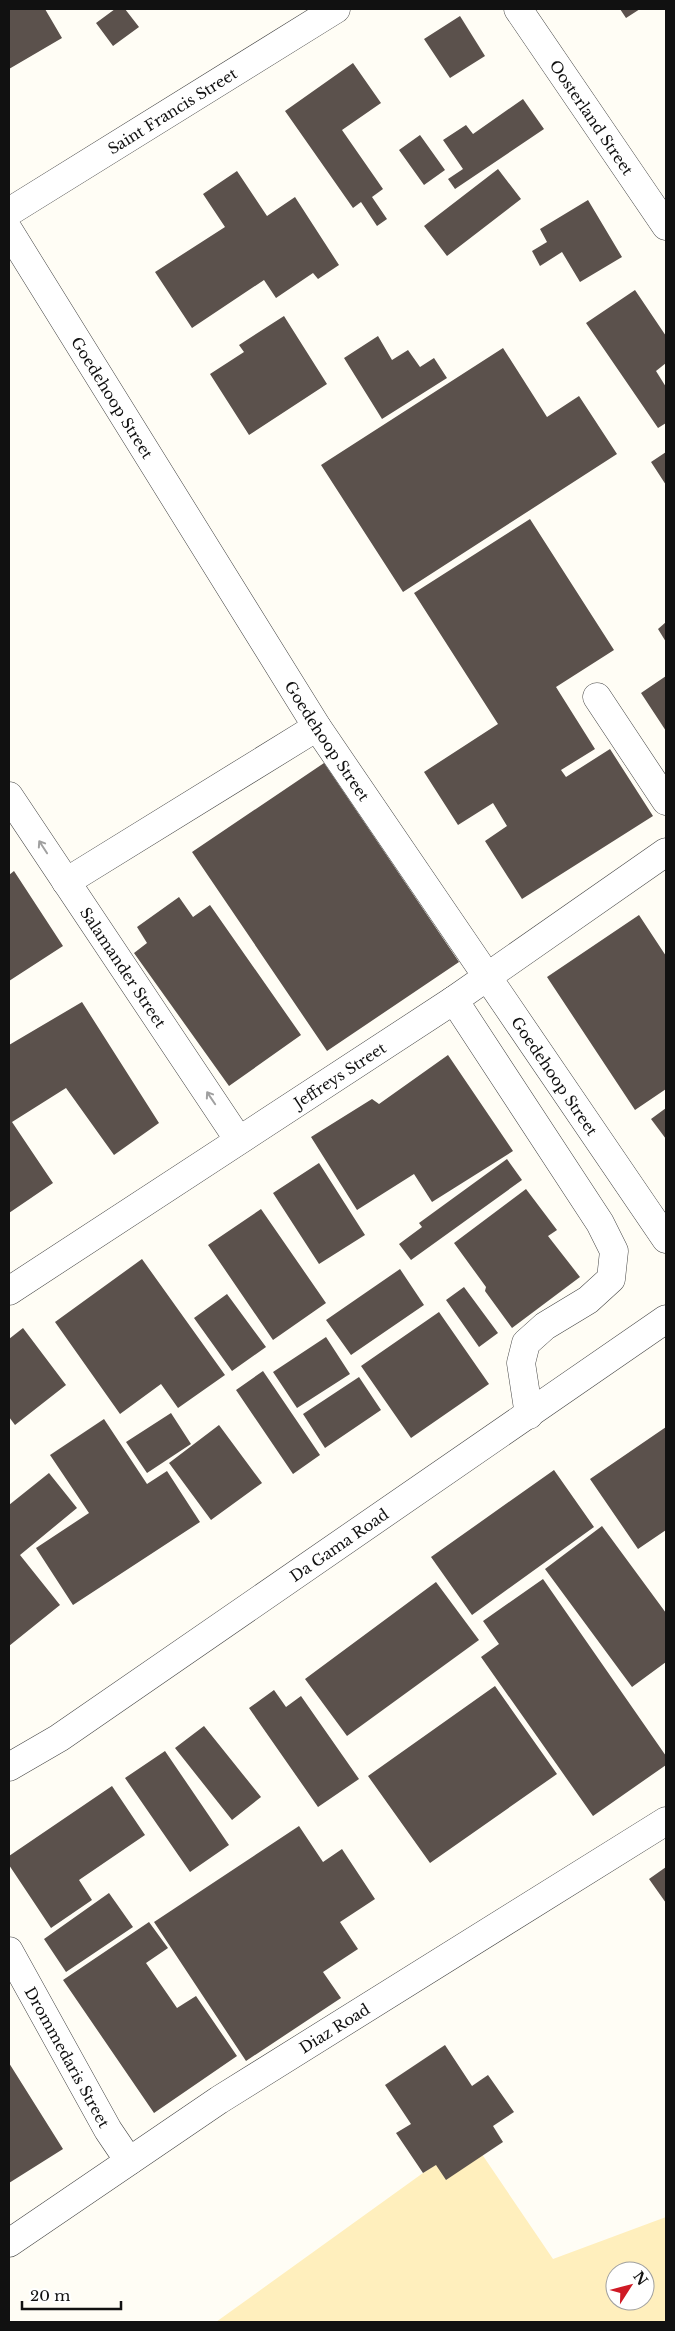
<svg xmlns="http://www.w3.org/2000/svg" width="675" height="2331" font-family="'Libre Baskerville',serif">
  <rect width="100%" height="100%" fill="#fffdf5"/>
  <!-- sand -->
  <path fill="#ffefbd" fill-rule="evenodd" d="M 473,2141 L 553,2259 L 666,2217 L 666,2322 L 216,2322 L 423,2173 ZM 615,2271 L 645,2271 L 645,2301 L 615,2301 Z"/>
  <!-- building -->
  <path fill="#5b514c" d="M 45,9 L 62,38 L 9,69 L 9,10 Z
    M 115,9 L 125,9 L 139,27 L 113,46 L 96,23 Z
    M 620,9 L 640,9 L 626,18 Z
    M 460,16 L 485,56 L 450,78 L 424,39 Z
    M 353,63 L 381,103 L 342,130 L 383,189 L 372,197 L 387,219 L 377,226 L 361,202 L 353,208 L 285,111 Z
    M 523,99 L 544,129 L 455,189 L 448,179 L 463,169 L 443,140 L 466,125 L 473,134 Z
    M 420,135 L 445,170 L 424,185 L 399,150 Z
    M 498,169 L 521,199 L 447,256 L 424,226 Z
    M 237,171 L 267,216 L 295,197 L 339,265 L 318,279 L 313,273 L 276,298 L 264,280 L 192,328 L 155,272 L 225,227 L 203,194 Z
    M 588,200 L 622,257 L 580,282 L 562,252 L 540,266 L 532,251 L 547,242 L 540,229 Z
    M 635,290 L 666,336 L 666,363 L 656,371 L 666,387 L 666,423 L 658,428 L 586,323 Z
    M 284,316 L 327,384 L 249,435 L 210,374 L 244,352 L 239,345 Z
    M 378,336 L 392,360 L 408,350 L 420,367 L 434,358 L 447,378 L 382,419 L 344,358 Z
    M 503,348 L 547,417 L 579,396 L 617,454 L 403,592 L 321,465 Z
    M 666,452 L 666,485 L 651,462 Z
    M 530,519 L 614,650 L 556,687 L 595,749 L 561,770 L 566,777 L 610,749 L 653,816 L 522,899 L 485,841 L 507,826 L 493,803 L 458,825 L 424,772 L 498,724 L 414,593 Z
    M 666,622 L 666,642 L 658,629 Z
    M 666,676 L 666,731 L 641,693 Z
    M 324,763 L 459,962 L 327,1051 L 192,852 Z
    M 14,871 L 63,946 L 9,981 L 9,875 Z
    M 179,897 L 193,917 L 210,905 L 301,1035 L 229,1086 L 134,953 L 147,943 L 137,927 Z
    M 639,915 L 666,956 L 666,1089 L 635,1110 L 547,977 Z
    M 82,1002 L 159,1123 L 114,1155 L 66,1088 L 12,1122 L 53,1183 L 9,1213 L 9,1045 Z
    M 448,1055 L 513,1151 L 432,1202 L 414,1174 L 357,1210 L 311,1137 L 372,1099 L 379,1104 Z
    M 666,1108 L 666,1139 L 651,1119 Z
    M 507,1159 L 522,1180 L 411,1260 L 399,1244 L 422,1227 L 419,1223 Z
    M 319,1163 L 365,1235 L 319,1264 L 273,1193 Z
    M 526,1189 L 557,1230 L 548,1236 L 580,1277 L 512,1328 L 485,1291 L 486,1287 L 454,1243 Z
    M 261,1209 L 326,1303 L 273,1340 L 208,1245 Z
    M 142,1259 L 225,1375 L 178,1408 L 161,1384 L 120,1414 L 55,1322 Z
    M 400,1269 L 424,1305 L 351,1355 L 326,1320 Z
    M 464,1287 L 498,1333 L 479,1347 L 446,1300 Z
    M 227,1294 L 266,1347 L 232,1371 L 194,1318 Z
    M 439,1312 L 489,1384 L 411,1438 L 361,1366 Z
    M 23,1328 L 66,1385 L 15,1425 L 9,1417 L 9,1339 Z
    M 326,1337 L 350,1374 L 297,1408 L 273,1372 Z
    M 263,1371 L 320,1455 L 293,1474 L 236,1390 Z
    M 359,1377 L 381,1410 L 325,1448 L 303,1414 Z
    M 171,1413 L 191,1444 L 147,1473 L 126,1442 Z
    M 104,1419 L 147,1484 L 167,1471 L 200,1522 L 73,1605 L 36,1548 L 89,1513 L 50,1455 Z
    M 219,1425 L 262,1483 L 211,1520 L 169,1463 Z
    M 666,1427 L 666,1530 L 638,1549 L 590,1479 Z
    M 554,1470 L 594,1527 L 472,1615 L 431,1557 Z
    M 49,1473 L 77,1508 L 20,1555 L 60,1605 L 9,1646 L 9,1505 Z
    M 602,1526 L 666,1613 L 666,1662 L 632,1687 L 545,1569 Z
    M 543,1579 L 666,1756 L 666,1765 L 593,1816 L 481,1657 L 499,1644 L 483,1621 Z
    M 436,1582 L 479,1640 L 347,1736 L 305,1679 Z
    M 495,1686 L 557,1774 L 430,1863 L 368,1776 Z
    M 274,1690 L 286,1707 L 301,1696 L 359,1779 L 318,1807 L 249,1708 Z
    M 204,1726 L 261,1797 L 232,1820 L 175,1748 Z
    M 165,1751 L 229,1845 L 190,1872 L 125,1778 Z
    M 112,1786 L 145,1835 L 79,1880 L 92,1900 L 51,1928 L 9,1865 L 9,1856 Z
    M 299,1826 L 323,1862 L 342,1849 L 375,1899 L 340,1922 L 358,1949 L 323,1972 L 341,1998 L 246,2061 L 154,1922 Z
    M 666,1867 L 666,1903 L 649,1879 Z
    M 109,1893 L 133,1927 L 66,1972 L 44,1939 Z
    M 149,1922 L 168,1948 L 146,1963 L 177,2008 L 196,1996 L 237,2056 L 154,2113 L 63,1980 Z
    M 445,2045 L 472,2086 L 488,2075 L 514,2112 L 493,2126 L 503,2142 L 446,2180 L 436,2165 L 423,2173 L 396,2133 L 411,2124 L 385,2085 Z
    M 9,2063 L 63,2149 L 9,2183 Z"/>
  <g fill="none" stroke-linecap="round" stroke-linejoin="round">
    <!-- minor casing -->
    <g stroke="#444" stroke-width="29">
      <g id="minor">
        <path id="s1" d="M 518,9 L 666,226"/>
        <path id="s2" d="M 9,212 L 336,9"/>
        <path id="s3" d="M 9,231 L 317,727 L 666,1239"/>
        <path d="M 597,697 L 666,801"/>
        <path id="s4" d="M 9,796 L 238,1139"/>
        <path d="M 66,882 L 317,727"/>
        <path d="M 454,1000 L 600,1223 L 614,1251 L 611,1279 L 588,1300 L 545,1326 L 526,1343 L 521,1363 L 529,1415"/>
        <path id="s5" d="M 9,1291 L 454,1000 L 666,852"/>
        <path id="s6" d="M 9,1767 L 59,1738 L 666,1319"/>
        <path id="s7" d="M 9,1951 L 108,2130 L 129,2161"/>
        <path id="s8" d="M 9,2243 L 219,2100 L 666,1821"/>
      </g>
    </g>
    <!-- minor -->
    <use href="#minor" stroke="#fff" stroke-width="28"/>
  </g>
  <!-- one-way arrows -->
  <defs><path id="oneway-shaft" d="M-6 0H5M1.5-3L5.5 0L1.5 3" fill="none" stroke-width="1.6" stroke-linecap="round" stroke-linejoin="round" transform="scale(1.25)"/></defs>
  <g stroke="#a0a0a0">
    <use href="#oneway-shaft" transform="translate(43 847) rotate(-123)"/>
    <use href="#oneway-shaft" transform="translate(211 1098) rotate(-124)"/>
  </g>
  <g text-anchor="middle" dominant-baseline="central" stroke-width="5" stroke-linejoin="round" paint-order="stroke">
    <!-- street labels -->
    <g font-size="15" fill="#111" stroke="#fff">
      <text stroke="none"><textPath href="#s2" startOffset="192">Saint Francis Street</textPath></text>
      <text stroke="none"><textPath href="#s1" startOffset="131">Oosterland Street</textPath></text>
      <text stroke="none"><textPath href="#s3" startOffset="196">Goedehoop Street</textPath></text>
      <text stroke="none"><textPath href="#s3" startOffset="601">Goedehoop Street</textPath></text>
      <text stroke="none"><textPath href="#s4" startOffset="206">Salamander Street</textPath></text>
      <text stroke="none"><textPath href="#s5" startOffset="395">Jeffreys Street</textPath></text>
      <text stroke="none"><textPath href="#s3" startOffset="1006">Goedehoop Street</textPath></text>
      <text stroke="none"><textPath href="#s6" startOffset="398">Da Gama Road</textPath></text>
      <text stroke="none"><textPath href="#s8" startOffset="390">Diaz Road</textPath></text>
      <text stroke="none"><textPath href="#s7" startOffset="121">Drommedaris Street</textPath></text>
    </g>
  </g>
  <!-- border -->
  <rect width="675" height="2331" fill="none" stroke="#111111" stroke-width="20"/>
  <!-- north arrow -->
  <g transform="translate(630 2286) rotate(54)"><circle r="24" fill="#ffffff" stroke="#a0a0a0"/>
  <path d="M0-4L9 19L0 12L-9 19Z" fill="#cf1a25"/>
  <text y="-8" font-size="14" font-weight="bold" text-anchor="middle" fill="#111111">N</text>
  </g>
  <!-- scale -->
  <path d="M22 2301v8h99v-8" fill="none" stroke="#111111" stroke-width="2.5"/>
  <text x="30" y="2301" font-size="15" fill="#111111" stroke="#ffffff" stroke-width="4" paint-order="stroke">20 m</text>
</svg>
